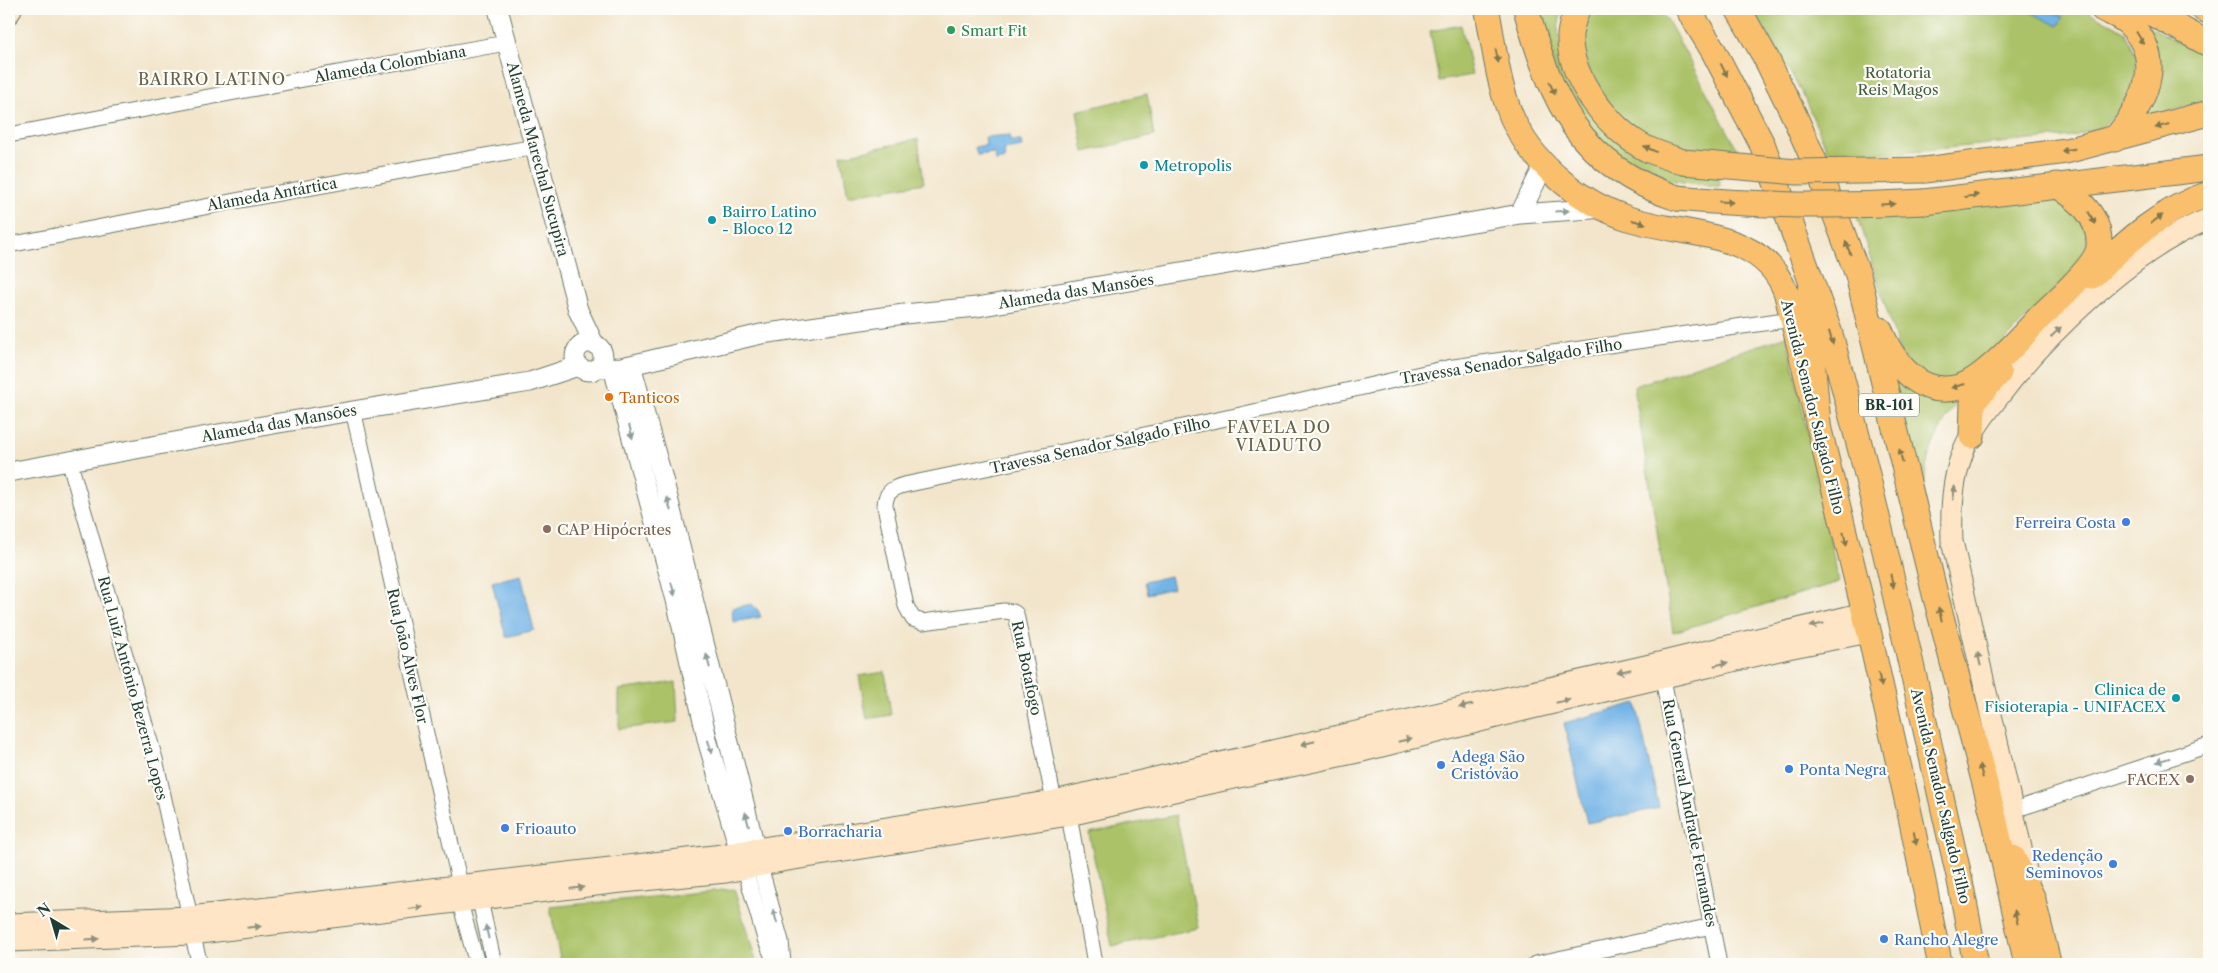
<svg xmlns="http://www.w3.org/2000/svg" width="2218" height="973" font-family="'Libre Caslon Text',serif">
  <rect width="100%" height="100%" fill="#fdfcf7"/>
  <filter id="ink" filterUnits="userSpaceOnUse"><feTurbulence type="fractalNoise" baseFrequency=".02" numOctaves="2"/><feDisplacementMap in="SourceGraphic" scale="10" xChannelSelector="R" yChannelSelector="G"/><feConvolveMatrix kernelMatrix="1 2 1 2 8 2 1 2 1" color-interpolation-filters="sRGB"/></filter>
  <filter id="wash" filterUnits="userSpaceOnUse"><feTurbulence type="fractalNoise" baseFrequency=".0096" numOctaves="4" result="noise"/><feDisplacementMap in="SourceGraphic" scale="20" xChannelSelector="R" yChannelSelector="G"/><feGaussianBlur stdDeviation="1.12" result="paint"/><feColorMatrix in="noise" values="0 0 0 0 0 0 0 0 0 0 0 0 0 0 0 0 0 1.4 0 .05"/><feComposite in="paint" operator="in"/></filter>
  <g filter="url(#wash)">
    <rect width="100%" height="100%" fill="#f2e5cb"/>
    <!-- green -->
    <path fill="#abc267" stroke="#65804e" d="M 1533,9 L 1562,9 L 1558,29 L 1562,57 L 1579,100 L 1719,176 L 1720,187 L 1668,180 L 1624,161 L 1589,130 L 1565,95 Z
      M 1587,9 L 1657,9 L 1667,19 L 1739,152 C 1711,153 1683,154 1656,142 C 1619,125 1586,83 1580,42 C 1579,33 1585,18 1587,9 Z
      M 1753,9 L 2083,9 L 2124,31 L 2137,58 L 2134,83 L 2119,111 L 2102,127 L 2074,136 L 1894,153 L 1828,152 L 1802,93 Z
      M 2137,20 L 2209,58 L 2209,101 L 2177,109 L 2138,124 L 2154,101 L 2158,69 Z
      M 1461,25 L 1472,75 L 1439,81 L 1430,31 Z
      M 1147,94 L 1154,136 L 1084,152 L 1077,111 Z
      M 918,139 L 924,183 L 848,196 L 841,156 Z
      M 2049,197 C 2068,207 2087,219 2087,243 C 2087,249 2083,257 2081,262 L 1974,373 L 1945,382 L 1925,378 L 1901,356 L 1857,216 Z
      M 1787,336 L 1839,582 L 1673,632 L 1634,386 Z
      M 1892,370 L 1963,393 C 1946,418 1927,446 1925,477 C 1924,488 1925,498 1925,509 Z
      M 885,672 L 891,715 L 867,719 L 859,676 Z
      M 676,682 L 678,722 L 619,729 L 619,690 Z
      M 1176,815 L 1199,928 L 1112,946 L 1089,833 Z
      M 734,889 L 757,964 L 561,964 L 550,907 Z"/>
    <!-- water -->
    <path fill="#73b4e7" stroke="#49788e" d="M 2024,9 L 2046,9 L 2063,17 L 2058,26 Z
      M 1009,135 L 1010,141 L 1021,141 L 1022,147 L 1004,150 L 1005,159 L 996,161 L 994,153 L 977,155 L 975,147 L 986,145 L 985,137 Z
      M 521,575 L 534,630 L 506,637 L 492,582 Z
      M 1170,576 L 1173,588 L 1147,594 L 1144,582 Z
      M 752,604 L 758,610 L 761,617 L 733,622 L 732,608 Z
      M 1636,703 L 1659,808 L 1587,823 L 1564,723 Z"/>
  </g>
  <g filter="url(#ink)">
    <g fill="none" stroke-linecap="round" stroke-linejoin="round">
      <!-- minor casing -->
      <g stroke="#697869" stroke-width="17">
        <path id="minor" d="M 9,135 L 304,79 L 506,43
          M 9,245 L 235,201 L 535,147
          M 353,410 L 462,893
          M 69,460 L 155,759 L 190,917
          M 1661,669 L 1719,964
          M 1054,801 L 1016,614 L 1013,612 L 1004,611 L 923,622 L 913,619 L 906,606 L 885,506 C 885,493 892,488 904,485 L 1236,416 L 1447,368 L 1792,319
          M 2014,810 L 2209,745
          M 1069,815 L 1095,964
          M 760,866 L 781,941 L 783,964
          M 745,869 L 765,939 L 776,964
          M 480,900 L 494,964
          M 460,903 L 477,964
          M 192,934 L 200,964
          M 1535,964 L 1712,926"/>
      </g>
      <!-- tertiary casing -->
      <g stroke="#697869" stroke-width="21">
        <path id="tertiary" d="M 498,9 L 578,310 L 594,344
          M 1520,214 L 1544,165
          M575 357a14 14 0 1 1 28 0a14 14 0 1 1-28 0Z
          M 631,365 L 665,486 L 759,863
          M 598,368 L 622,367 L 761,334 L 904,314 L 977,307 L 1520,214 L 1605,208
          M 613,368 L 676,600 L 708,743 L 744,865
          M 9,472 L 279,423 L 530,382 L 578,366"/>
      </g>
      <!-- secondary casing -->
      <g stroke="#697869" stroke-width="23">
        <path id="secondary" d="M 9,13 L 11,9
          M 2028,879 L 1952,541 C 1951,511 1952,480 1963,452 C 1969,435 1982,418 1993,404 C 2042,338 2132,249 2209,219
          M 9,924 L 190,917 L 714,856 L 1054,801 L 1659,663 L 1864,613
          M 9,941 L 192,934 L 612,883 L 726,872 L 782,861 L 1069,815 L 1205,784 L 1358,752 L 1532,708 L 1788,648 L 1869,632"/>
      </g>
      <!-- primary casing -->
      <g stroke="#697869" stroke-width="26">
        <path id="primary" d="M 1487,9 C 1494,45 1499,94 1516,126 C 1538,168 1582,203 1627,218 C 1682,237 1763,228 1786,293 L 1869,632 L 1912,824 L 1940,964
          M 2203,9 L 2209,12
          M 2033,899 L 2049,964"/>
      </g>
      <!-- trunk casing -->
      <g stroke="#697869" stroke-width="27">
        <path id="trunk" d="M 1526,9 C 1552,102 1579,166 1677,198
          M 1577,9 C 1574,17 1571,26 1570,35 C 1568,77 1610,131 1647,149 C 1658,154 1671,158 1683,162
          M 1688,9 L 1713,50 L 1763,146 L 1830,334 L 1865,466 L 1891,576 L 1959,876 L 1976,964
          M 1738,9 L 1766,58 L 1794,115 L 1822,179 L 1858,275 L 1935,594 L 1994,818 L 2027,964
          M 2103,9 C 2111,13 2120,16 2127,22 C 2168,59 2144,104 2115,139
          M 2144,9 L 2209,44
          M 1925,170 L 2066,151 L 2209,113
          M 1924,202 L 2209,168
          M 2092,276 C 2126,242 2162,209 2209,194
          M 1809,293 L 1809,326 L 1818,423
          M 1880,330 C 1893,363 1921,400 1962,386 C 1987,377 2022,336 2041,316 C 2055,303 2097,264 2099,247 C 2101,217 2079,199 2057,185
          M 1972,436 L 1973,402 L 1999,373
          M 2013,858 L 2033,899"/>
      </g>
      <!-- minor -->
      <use href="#minor" stroke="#fff" stroke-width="15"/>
      <!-- tertiary -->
      <use href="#tertiary" stroke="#fff" stroke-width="19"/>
      <!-- secondary -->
      <use href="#secondary" stroke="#fde5c5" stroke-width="21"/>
      <!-- primary -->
      <use href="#primary" stroke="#f9bf6d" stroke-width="24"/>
      <!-- trunk -->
      <use href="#trunk" stroke="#f9bf6d" stroke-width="25"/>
      <!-- trunk-bridge casing -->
      <g stroke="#697869" stroke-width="27" stroke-linecap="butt">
        <path id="trunk-bridge" d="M 1683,162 L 1797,172 L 1925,170
          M 1677,198 C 1759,206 1841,207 1924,202"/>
      </g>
      <!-- trunk-bridge -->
      <use href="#trunk-bridge" stroke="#f9bf6d" stroke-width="25"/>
    </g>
    <!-- one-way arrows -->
    <defs><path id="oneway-solid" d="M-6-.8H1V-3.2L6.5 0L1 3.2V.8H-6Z" transform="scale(1.25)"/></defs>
    <g fill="#81784e">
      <use href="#oneway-solid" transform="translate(2140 38) rotate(59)"/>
      <use href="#oneway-solid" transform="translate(1497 56) rotate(78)"/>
      <use href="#oneway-solid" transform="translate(1724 70) rotate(62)"/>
      <use href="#oneway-solid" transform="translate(1552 88) rotate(67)"/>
      <use href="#oneway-solid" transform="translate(2162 126) rotate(164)"/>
      <use href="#oneway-solid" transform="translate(1650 149) rotate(-155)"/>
      <use href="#oneway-solid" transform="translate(2068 150) rotate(168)"/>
      <use href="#oneway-solid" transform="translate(1972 196) rotate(-7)"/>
      <use href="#oneway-solid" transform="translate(1726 202) rotate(4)"/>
      <use href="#oneway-solid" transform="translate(1888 204) rotate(-3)"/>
      <use href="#oneway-solid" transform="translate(2092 218) rotate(60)"/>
      <use href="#oneway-solid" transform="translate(2157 219) rotate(-36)"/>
      <use href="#oneway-solid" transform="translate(1639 222) rotate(15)"/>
      <use href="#oneway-solid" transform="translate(1848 248) rotate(-111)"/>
      <use href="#oneway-solid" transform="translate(1831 338) rotate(74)"/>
      <use href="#oneway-solid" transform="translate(1958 386) rotate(165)"/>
      <use href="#oneway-solid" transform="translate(1901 456) rotate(-104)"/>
      <use href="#oneway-solid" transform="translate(1845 539) rotate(77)"/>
      <use href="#oneway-solid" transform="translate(1892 581) rotate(77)"/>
      <use href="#oneway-solid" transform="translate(1940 614) rotate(-104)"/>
      <use href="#oneway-solid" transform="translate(1880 680) rotate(77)"/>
      <use href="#oneway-solid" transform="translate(1981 771) rotate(-105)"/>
      <use href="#oneway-solid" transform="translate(1915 838) rotate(79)"/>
      <use href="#oneway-solid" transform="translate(2016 917) rotate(-103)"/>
    </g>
    <g fill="#8f9e9a">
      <use href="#oneway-solid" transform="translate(1562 211) rotate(-4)"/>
      <use href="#oneway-solid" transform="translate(631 432) rotate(75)"/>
      <use href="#oneway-solid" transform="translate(669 504) rotate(-104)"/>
      <use href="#oneway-solid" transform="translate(673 589) rotate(75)"/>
      <use href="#oneway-solid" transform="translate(708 661) rotate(-104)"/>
      <use href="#oneway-solid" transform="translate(710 747) rotate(73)"/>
      <use href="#oneway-solid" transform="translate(2163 760) rotate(162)"/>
      <use href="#oneway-solid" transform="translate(747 819) rotate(-104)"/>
      <use href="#oneway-solid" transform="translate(775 916) rotate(-106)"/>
      <use href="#oneway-solid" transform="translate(487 932) rotate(-103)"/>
    </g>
    <g fill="#8e917c">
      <use href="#oneway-solid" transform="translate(2056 332) rotate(-45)"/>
      <use href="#oneway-solid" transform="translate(1954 493) rotate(-84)"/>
      <use href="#oneway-solid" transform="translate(1817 625) rotate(166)"/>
      <use href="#oneway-solid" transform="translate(1979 659) rotate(-103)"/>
      <use href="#oneway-solid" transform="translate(1721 664) rotate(-13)"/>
      <use href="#oneway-solid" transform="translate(1624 671) rotate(167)"/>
      <use href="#oneway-solid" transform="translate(1563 701) rotate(-13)"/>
      <use href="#oneway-solid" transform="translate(1466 706) rotate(168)"/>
      <use href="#oneway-solid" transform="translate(1405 740) rotate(-14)"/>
      <use href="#oneway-solid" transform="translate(1308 743) rotate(167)"/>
      <use href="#oneway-solid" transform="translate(577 888) rotate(-7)"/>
      <use href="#oneway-solid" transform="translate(416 908) rotate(-7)"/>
      <use href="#oneway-solid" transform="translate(254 927) rotate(-6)"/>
      <use href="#oneway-solid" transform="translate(92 939) rotate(-3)"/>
    </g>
  </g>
  <!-- markers -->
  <circle fill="#2e9e5b" stroke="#fdfcf7" stroke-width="2" cx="951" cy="30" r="5"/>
  <g fill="#0f9aa8" stroke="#fdfcf7" stroke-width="2">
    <circle cx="1144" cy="165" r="5"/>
    <circle cx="712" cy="220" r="5"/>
    <circle cx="2176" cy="698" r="5"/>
  </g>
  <circle fill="#e8710a" stroke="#fdfcf7" stroke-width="2" cx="609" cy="397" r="5"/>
  <g fill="#3f7fe0" stroke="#fdfcf7" stroke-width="2">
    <circle cx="2126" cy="522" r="5"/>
    <circle cx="1441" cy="765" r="5"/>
    <circle cx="1789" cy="769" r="5"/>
    <circle cx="505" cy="828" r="5"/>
    <circle cx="788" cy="831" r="5"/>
    <circle cx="2113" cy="864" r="5"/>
    <circle cx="1884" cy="939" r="5"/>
  </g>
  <g fill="#8d6e63" stroke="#fdfcf7" stroke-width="2">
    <circle cx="547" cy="529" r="5"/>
    <circle cx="2190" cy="779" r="5"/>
  </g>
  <g text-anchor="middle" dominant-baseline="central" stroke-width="4.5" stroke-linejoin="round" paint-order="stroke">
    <!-- shield labels -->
    <rect fill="#fdfcf7" stroke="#62766e" stroke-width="1" x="1859" y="393.5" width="60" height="23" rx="4"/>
    <g font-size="14" font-weight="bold" fill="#1f3d34">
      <text x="1889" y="405">BR-101</text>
    </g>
    <!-- leisure labels -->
    <g font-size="15" fill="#27864d" stroke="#fdfcf7" text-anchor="start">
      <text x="961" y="30">Smart Fit</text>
    </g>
    <!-- street labels -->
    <g font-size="15" fill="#1f3d34" stroke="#fdfcf7">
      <text transform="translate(390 64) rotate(-10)">Alameda Colombiana</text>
      <text transform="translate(538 159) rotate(75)">Alameda Marechal Sucupira</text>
      <text transform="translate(272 194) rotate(-10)">Alameda Antártica</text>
      <text transform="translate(1076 291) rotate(-9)">Alameda das Mansões</text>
      <text transform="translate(1511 361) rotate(-9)">Travessa Senador Salgado Filho</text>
      <text transform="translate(1813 407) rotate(76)">Avenida Senador Salgado Filho</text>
      <text transform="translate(279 423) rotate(-10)">Alameda das Mansões</text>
      <text transform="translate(1100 445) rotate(-12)">Travessa Senador Salgado Filho</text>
      <text transform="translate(408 656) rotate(77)">Rua João Alves Flor</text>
      <text transform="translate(1027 668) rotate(78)">Rua Botafogo</text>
      <text transform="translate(133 688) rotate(75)">Rua Luiz Antônio Bezerra Lopes</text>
      <text transform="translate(1941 796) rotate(77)">Avenida Senador Salgado Filho</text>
      <text transform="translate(1690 813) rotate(79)">Rua General Andrade Fernandes</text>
    </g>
    <!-- park labels -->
    <g font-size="15" fill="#425e41" stroke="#fdfcf7">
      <text x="1898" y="72">Rotatoria<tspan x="1898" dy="17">Reis Magos</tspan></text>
    </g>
    <!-- culture labels -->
    <g font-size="15" fill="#0d838f" stroke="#fdfcf7" text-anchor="start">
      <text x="1154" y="165">Metropolis</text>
      <text x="722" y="211">Bairro Latino<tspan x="722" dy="17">- Bloco 12</tspan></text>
      <text x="2166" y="689" text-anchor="end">Clinica de<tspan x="2166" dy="17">Fisioterapia - UNIFACEX</tspan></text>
    </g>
    <!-- food labels -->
    <g font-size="15" fill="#c56008" stroke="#fdfcf7" text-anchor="start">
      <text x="619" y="397">Tanticos</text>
    </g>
    <!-- shop labels -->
    <g font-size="15" fill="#366cbe" stroke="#fdfcf7" text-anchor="start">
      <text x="2116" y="522" text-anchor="end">Ferreira Costa</text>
      <text x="1451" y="756">Adega São<tspan x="1451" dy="17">Cristóvão</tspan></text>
      <text x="1799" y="769">Ponta Negra</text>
      <text x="515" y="828">Frioauto</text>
      <text x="798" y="831">Borracharia</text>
      <text x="2103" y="855" text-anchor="end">Redenção<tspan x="2103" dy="17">Seminovos</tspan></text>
      <text x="1894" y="939">Rancho Alegre</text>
    </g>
    <!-- education labels -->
    <g font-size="15" fill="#785e54" stroke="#fdfcf7" text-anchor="start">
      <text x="557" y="529">CAP Hipócrates</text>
      <text x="2180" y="779" text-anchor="end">FACEX</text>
    </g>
    <!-- neighbourhood labels -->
    <g font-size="16" letter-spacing="1" fill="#656049" stroke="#fdfcf7">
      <text x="212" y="79">BAIRRO LATINO</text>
      <text x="1279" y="427">FAVELA DO<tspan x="1279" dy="18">VIADUTO</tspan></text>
    </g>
  </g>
  <!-- margin -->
  <rect width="2218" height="973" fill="none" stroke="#fdfcf7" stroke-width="30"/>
  <!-- north arrow -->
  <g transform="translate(52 920) rotate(322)" stroke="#fdfcf7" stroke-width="4" paint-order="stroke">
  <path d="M0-4L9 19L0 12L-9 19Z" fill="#1f3d34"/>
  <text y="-8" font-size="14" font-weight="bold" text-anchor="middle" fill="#1f3d34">N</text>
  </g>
</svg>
